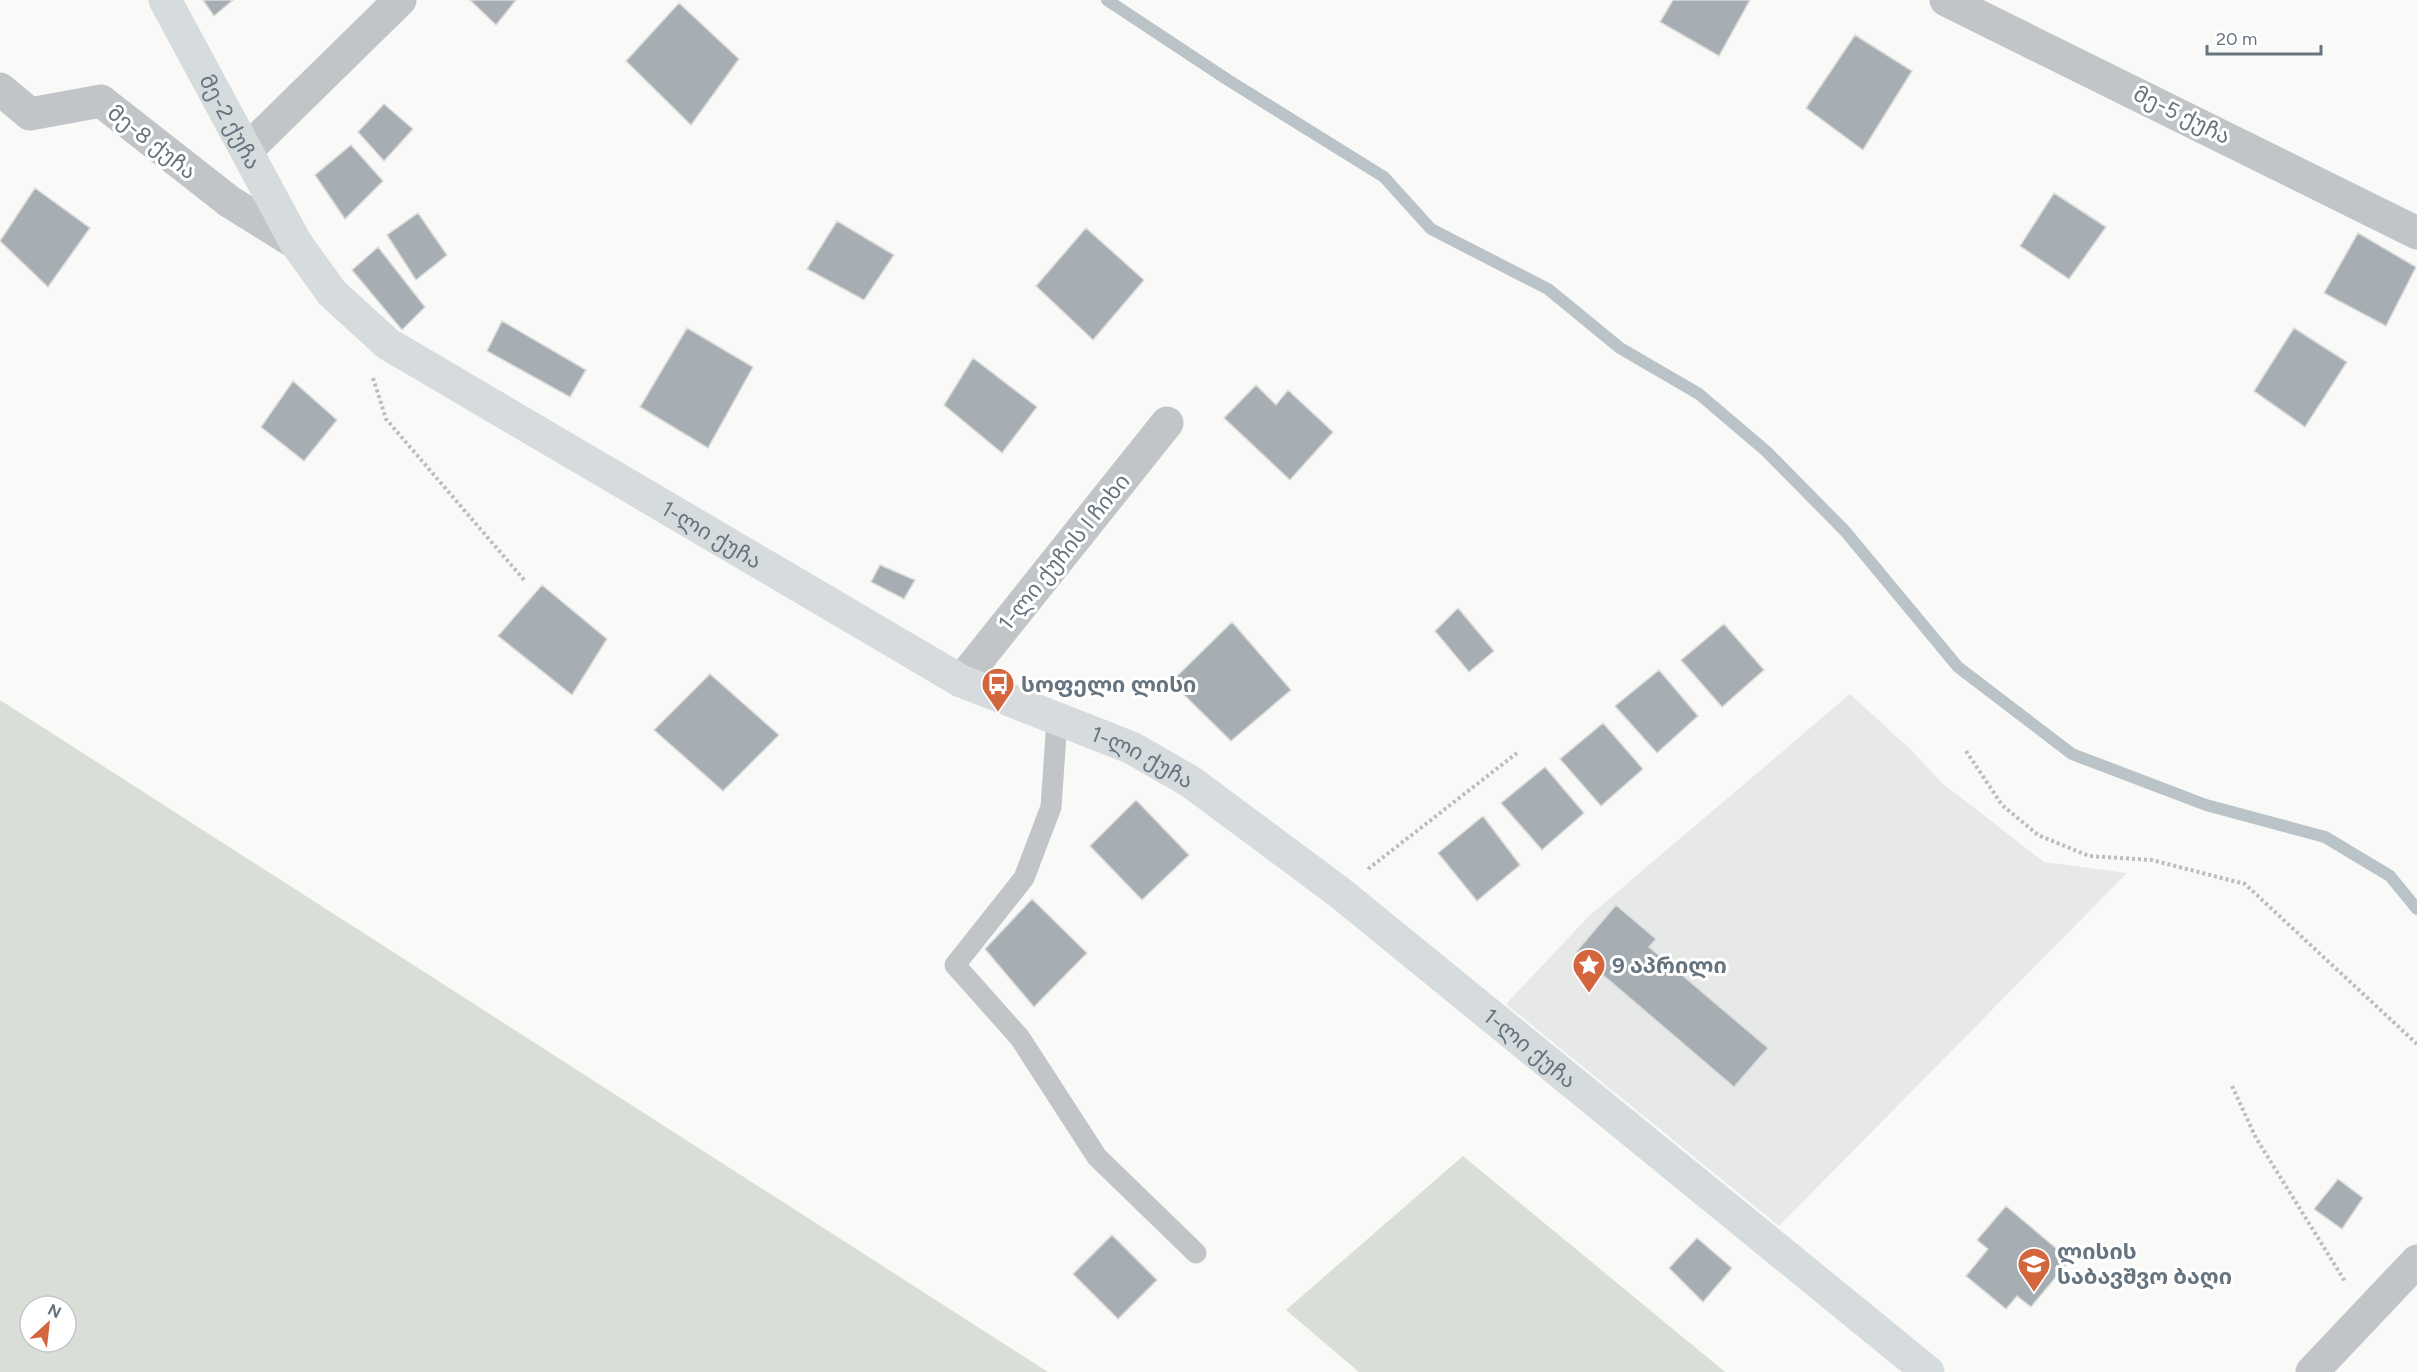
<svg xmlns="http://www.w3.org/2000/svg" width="2417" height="1372" font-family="Figtree,'Noto Sans Georgian',sans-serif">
  <rect width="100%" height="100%" fill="#f9f9f8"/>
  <!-- built -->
  <path fill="#e7e8e8" d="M 1850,694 L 1911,750 L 1942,783 L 2044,862 L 2127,873 L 1779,1226 L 1506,1004 L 1589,916 Z"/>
  <!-- green -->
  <path fill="#d9ded7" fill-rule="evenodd" d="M 0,700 L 1048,1372 L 0,1372 ZM 30,1306 L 66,1306 L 66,1342 L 30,1342 Z
    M 1463,1156 L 1725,1372 L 1359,1372 L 1286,1310 Z"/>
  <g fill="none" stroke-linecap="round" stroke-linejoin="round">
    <!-- stream -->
    <path stroke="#bac3c8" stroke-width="12" d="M 1107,0 L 1228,80 L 1384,177 L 1431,229 L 1548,289 L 1620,348 L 1699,394 L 1766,451 L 1845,531 L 1958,667 L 2072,754 L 2206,805 L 2325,837 L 2390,876 L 2417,909"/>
  </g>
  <!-- building -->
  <path fill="#a6aeb4" stroke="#dbdbda" stroke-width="1.5" d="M 203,0 L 233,0 L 214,16 Z
    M 470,0 L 516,0 L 496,25 Z
    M 1673,0 L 1750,0 L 1719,56 L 1660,22 Z
    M 679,3 L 739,59 L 691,125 L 626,61 Z
    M 1855,35 L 1912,71 L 1863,150 L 1806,108 Z
    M 384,104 L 413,129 L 384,161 L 358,132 Z
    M 351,145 L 383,181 L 345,219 L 315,175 Z
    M 35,188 L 90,228 L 48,287 L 0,241 Z
    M 2054,193 L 2106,227 L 2069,279 L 2020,246 Z
    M 418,213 L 447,255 L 416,280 L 387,235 Z
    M 837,221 L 894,255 L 864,300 L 807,269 Z
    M 1086,228 L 1144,280 L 1093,340 L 1036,286 Z
    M 2358,233 L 2416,267 L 2386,326 L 2324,293 Z
    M 378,247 L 425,307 L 402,330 L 352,270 Z
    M 502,321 L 586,370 L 570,397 L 487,351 Z
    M 687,328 L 753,367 L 708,448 L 640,407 Z
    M 2294,328 L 2347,362 L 2305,427 L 2254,391 Z
    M 973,358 L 1037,407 L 1002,453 L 944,405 Z
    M 293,381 L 337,420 L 304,461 L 261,427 Z
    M 1256,385 L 1276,405 L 1288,390 L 1333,432 L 1290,480 L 1224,418 Z
    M 880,565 L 915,580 L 904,599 L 871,582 Z
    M 542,585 L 607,639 L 572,695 L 498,636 Z
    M 1458,608 L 1494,651 L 1469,672 L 1435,631 Z
    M 1232,622 L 1291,690 L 1231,741 L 1171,682 Z
    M 1724,624 L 1764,670 L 1722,707 L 1681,660 Z
    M 1659,670 L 1698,716 L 1657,753 L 1615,706 Z
    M 710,674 L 779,735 L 723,791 L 654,730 Z
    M 1603,723 L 1643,769 L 1601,806 L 1560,759 Z
    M 1545,767 L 1584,813 L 1542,850 L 1501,803 Z
    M 1136,800 L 1189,855 L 1142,900 L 1090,846 Z
    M 1483,816 L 1520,865 L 1477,901 L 1438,853 Z
    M 1032,899 L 1087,953 L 1034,1007 L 985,949 Z
    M 1616,905 L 1656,939 L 1649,947 L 1768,1048 L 1734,1087 L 1576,952 Z
    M 2338,1179 L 2363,1198 L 2342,1229 L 2314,1209 Z
    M 2006,1206 L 2070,1260 L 2031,1307 L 2017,1296 L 2006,1309 L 1966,1276 L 1988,1249 L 1977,1240 Z
    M 1112,1235 L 1157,1280 L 1118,1319 L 1073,1274 Z
    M 1697,1238 L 1732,1268 L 1703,1302 L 1669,1268 Z"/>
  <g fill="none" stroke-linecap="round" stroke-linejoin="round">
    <!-- path -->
    <path stroke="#bbbec0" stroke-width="4" stroke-dasharray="3 3" stroke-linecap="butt" d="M 373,378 L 386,419 L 525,581
      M 1966,751 L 2002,805 L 2038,835 L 2089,856 L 2152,860 L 2245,884 L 2417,1044
      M 1368,869 L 1517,753
      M 2232,1086 L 2256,1138 L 2346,1283"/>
    <!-- service -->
    <path stroke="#c1c5c8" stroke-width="21" d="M 1057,720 L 1051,807 L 1024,878 L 955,965 L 1020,1038 L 1097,1157 L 1196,1253"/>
    <!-- minor -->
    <path stroke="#c1c5c8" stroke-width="33" d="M 1946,0 L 2417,233
      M 0,89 L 30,114 L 101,101 L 230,202 L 296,243
      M 247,150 L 400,0
      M 961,681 L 1167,423
      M 2312,1372 L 2417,1261"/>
    <!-- secondary -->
    <path stroke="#d6dbde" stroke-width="33" id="s1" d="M 165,0 L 296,243 L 332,293 L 388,344 L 961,681 L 1132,748 L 1191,782 L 1339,892 L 1928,1372"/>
  </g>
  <!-- icons -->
  <defs>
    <g id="bus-pin" transform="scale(1.725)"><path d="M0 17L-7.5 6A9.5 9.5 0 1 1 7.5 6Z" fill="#d4663d" stroke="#fff"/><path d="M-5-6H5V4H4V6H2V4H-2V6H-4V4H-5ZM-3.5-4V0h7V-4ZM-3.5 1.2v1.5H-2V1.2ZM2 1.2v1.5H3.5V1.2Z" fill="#fff"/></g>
    <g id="sight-pin" transform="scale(1.725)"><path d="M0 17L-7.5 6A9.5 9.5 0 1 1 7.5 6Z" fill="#d4663d" stroke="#fff"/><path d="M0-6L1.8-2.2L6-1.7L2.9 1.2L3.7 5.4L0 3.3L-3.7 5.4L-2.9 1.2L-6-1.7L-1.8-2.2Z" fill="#fff"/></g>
    <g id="school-pin" transform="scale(1.725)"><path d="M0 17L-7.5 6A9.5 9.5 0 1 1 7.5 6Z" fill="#d4663d" stroke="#fff"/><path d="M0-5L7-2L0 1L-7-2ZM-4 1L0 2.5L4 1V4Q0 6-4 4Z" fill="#fff"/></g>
  </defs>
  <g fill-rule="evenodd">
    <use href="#bus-pin" x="998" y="684"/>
    <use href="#sight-pin" x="1589" y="965"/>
    <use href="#school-pin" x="2034" y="1264"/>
  </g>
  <g text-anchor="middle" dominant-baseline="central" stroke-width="6" stroke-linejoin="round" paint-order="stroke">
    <!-- street labels -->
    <g font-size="22" fill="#667480" stroke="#fff">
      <text transform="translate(2182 115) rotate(26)">მე-5 ქუჩა</text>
      <text stroke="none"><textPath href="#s1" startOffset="138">მე-2 ქუჩა</textPath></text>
      <text transform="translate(152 142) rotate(38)">მე-8 ქუჩა</text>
      <text stroke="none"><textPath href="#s1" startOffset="789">1-ლი ქუჩა</textPath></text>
      <text transform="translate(1064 552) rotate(-51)">1-ლი ქუჩის I ჩიხი</text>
      <text stroke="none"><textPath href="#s1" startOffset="1275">1-ლი ქუჩა</textPath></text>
      <text stroke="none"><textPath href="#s1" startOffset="1761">1-ლი ქუჩა</textPath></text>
    </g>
    <!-- poi labels -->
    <g font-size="22" font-weight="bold" fill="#667480" stroke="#fff" text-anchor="start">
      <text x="1021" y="684">სოფელი ლისი</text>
      <text x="1612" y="965">9 აპრილი</text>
      <text x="2057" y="1251">ლისის<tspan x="2057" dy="25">საბავშვო ბაღი</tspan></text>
    </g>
  </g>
  <!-- north arrow -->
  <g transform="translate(48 1324) rotate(27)"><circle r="28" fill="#ffffff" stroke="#c2c7cc" stroke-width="1.5"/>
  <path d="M0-4.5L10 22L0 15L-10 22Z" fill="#d4663d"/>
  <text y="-9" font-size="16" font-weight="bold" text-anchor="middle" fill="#667480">N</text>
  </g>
  <!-- scale -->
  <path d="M2207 45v9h114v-9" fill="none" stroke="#667480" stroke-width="3"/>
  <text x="2216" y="45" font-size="18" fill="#667480" stroke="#ffffff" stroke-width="4.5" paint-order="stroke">20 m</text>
</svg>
